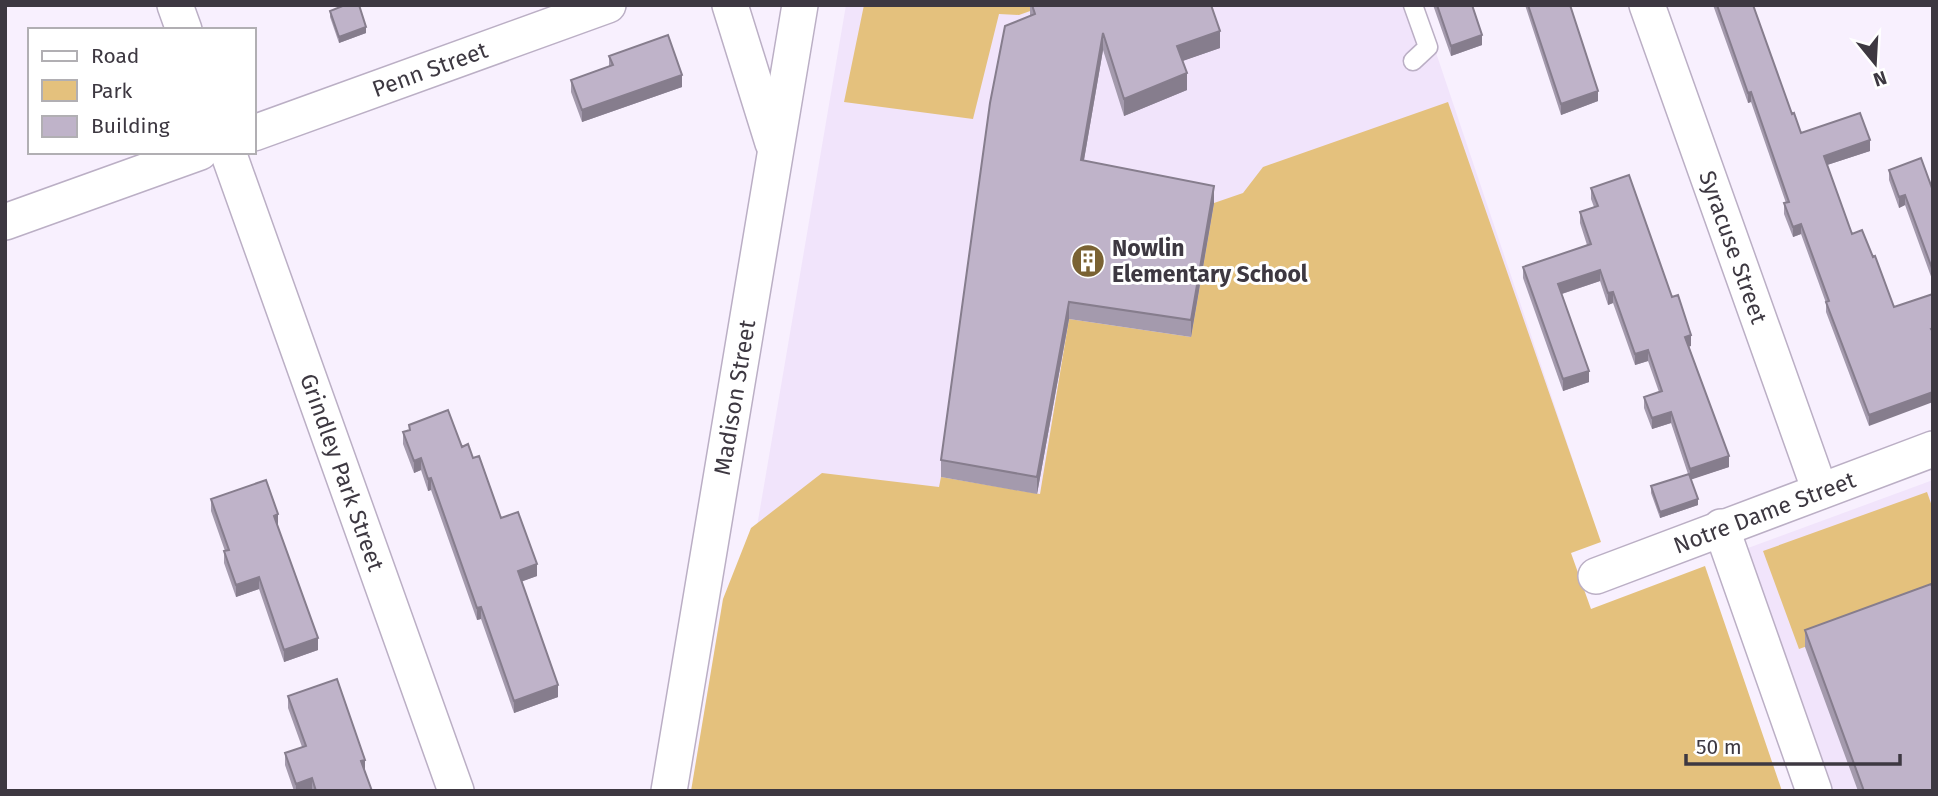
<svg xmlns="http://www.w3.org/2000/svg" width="1938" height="796" font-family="'Fira Sans',sans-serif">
  <rect width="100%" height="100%" fill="#f8f0fe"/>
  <!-- built -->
  <path fill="#f1e4fb" d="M 846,5 L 1420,5 L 1575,466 L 754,544 Z
    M 1933,480 L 1933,791 L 1834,791 L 1748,548 Z"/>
  <!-- green -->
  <path fill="#e4c17d" d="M 864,5 L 1047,5 L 1019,15 L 999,14 L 973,119 L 844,102 Z
    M 1448,102 L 1601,542 L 1571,553 L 1591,609 L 1705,566 L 1782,791 L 691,791 L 723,599 L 751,528 L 822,473 L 939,487 L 941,477 L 1040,494 L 1069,319 L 1191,337 L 1214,203 L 1243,193 L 1263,167 Z
    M 1927,492 L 1933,509 L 1933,601 L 1799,649 L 1763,551 Z"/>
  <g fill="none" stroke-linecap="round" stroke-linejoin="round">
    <!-- service casing -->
    <g stroke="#bbafc5" stroke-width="21">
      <path id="service" d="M 1413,5 L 1428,47 L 1413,61"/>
    </g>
    <!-- minor casing -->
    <g stroke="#bbafc5" stroke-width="38">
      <g id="minor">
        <path d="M 175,5 L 184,30"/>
        <path d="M 730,5 L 773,143"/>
        <path id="s1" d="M 1647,5 L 1820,491"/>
        <path id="s2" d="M 254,133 L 608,5"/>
        <path id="s3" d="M 228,152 L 456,791"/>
        <path d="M 5,222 L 200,152"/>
        <path d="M 1721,527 L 1814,791"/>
        <path id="s4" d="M 1596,576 L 1933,449"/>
        <path id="s5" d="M 669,791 L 800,5"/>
      </g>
    </g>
    <!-- service -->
    <use href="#service" stroke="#fff" stroke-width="18"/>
    <!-- minor -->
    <use href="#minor" stroke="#fff" stroke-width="35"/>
  </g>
  <!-- wall -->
  <path fill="#a49aad" d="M 1030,5 L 1211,5 L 1220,48 L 1182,61 L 1187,90 L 1124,116 L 1103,50 L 1084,160 L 1214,203 L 1191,337 L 1069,319 L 1037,494 L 941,477 L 941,460 L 1030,16 Z
    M 1433,5 L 1472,5 L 1482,45 L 1451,56 Z
    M 1525,5 L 1570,5 L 1598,101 L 1561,115 Z
    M 1713,5 L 1753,5 L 1792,114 L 1801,133 L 1870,151 L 1827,165 L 1852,234 L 1873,257 L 1869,426 L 1826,312 L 1826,303 L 1801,234 L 1793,237 L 1784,214 L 1784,203 L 1786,203 L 1751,102 L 1748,103 Z
    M 330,11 L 366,33 L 339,43 L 330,17 Z
    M 609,56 L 682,87 L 582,122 L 571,92 L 571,80 L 609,66 Z
    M 1889,170 L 1933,191 L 1933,282 L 1905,205 L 1899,208 L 1889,180 Z
    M 1591,188 L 1672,297 L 1691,346 L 1689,346 L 1729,467 L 1691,479 L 1698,505 L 1660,518 L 1651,493 L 1651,486 L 1688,474 L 1671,423 L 1652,429 L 1644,408 L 1644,397 L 1659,392 L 1648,361 L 1635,365 L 1613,303 L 1608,305 L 1600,281 L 1562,294 L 1589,382 L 1563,391 L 1523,278 L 1523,267 L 1587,245 L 1580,223 L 1580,212 L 1594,207 L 1591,199 Z
    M 409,425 L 462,447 L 473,458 L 501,518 L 537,576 L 522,581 L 558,697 L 514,713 L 481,619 L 477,620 L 431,490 L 428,491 L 421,470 L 414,473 L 403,444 L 403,432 L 409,430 Z
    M 211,499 L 278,526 L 277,526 L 318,650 L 284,662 L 259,589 L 236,597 L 224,563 L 224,551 L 225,551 L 211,511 Z
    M 1805,630 L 1933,791 L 1858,791 L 1805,647 Z
    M 288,696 L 365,772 L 372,791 L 294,791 L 285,765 L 285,753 L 302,747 L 288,708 Z"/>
  <!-- shaded-wall -->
  <path fill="#867d8d" d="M 366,27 L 366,33 L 339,43 L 339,37 Z
    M 1220,31 L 1220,48 L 1177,63 L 1177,46 Z
    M 1103,33 L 1103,50 L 1081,177 L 1081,160 Z
    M 1482,35 L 1482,45 L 1451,56 L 1451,46 Z
    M 1187,73 L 1187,90 L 1124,116 L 1124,99 Z
    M 682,75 L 682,87 L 582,122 L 582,110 Z
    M 1598,91 L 1598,101 L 1561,115 L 1561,104 Z
    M 1751,92 L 1751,102 L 1748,103 L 1748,93 Z
    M 1870,140 L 1870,151 L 1824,166 L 1824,156 Z
    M 1214,186 L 1214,203 L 1191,337 L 1191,320 Z
    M 1905,195 L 1905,205 L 1899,208 L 1899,197 Z
    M 1801,224 L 1801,234 L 1793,237 L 1793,227 Z
    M 1600,270 L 1600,281 L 1558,295 L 1558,284 Z
    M 1613,292 L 1613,303 L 1608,305 L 1608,293 Z
    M 1069,302 L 1069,319 L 1037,494 L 1037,477 Z
    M 1691,335 L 1691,346 L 1685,348 L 1685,337 Z
    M 1648,350 L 1648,361 L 1635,365 L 1635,354 Z
    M 1589,371 L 1589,382 L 1563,391 L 1563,379 Z
    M 1933,392 L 1933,402 L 1869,426 L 1869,415 Z
    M 1671,412 L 1671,423 L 1652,429 L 1652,418 Z
    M 1729,456 L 1729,467 L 1690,480 L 1690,469 Z
    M 421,458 L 421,470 L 414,473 L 414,461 Z
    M 431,478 L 431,490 L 428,491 L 428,479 Z
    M 1698,499 L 1698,505 L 1660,518 L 1660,512 Z
    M 278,514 L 278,526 L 274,528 L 274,516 Z
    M 537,564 L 537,576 L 518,583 L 518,571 Z
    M 259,577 L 259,589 L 236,597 L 236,585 Z
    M 481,607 L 481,619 L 477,620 L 477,608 Z
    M 318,638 L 318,650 L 284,662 L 284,650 Z
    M 558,685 L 558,697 L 514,713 L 514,701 Z
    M 365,760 L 365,772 L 361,761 Z
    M 312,778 L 312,790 L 296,791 L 296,784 Z"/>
  <!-- building -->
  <path fill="#bfb3c9" stroke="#867d8d" stroke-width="2" d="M 345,5 L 359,5 L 366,27 L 339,37 L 330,11 Z
    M 1032,5 L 1211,5 L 1220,31 L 1177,46 L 1187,73 L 1124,99 L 1103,33 L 1081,160 L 1214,186 L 1191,320 L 1069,302 L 1037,477 L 941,460 L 990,103 L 1005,26 L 1035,14 Z
    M 1437,5 L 1472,5 L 1482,35 L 1451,46 Z
    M 1528,5 L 1570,5 L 1598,91 L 1561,104 Z
    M 1717,5 L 1753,5 L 1792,114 L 1794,113 L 1801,133 L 1860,113 L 1870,140 L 1824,156 L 1852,234 L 1862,230 L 1873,257 L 1875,256 L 1894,307 L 1933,294 L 1933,328 L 1931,329 L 1933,332 L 1933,392 L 1869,415 L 1826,302 L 1829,301 L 1801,224 L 1793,227 L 1784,203 L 1789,202 L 1751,92 L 1748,93 Z
    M 668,35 L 682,75 L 582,110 L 571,80 L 613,65 L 609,56 Z
    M 1921,158 L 1933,191 L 1933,271 L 1905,195 L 1899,197 L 1889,170 Z
    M 1629,175 L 1672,297 L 1678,295 L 1691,335 L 1685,337 L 1729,456 L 1690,469 L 1671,412 L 1652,418 L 1644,397 L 1662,391 L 1648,350 L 1635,354 L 1613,292 L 1608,293 L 1600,270 L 1558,284 L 1589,371 L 1563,379 L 1523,267 L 1591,244 L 1580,212 L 1598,206 L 1591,188 Z
    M 448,410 L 462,447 L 468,444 L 473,458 L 479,456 L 501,518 L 518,512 L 537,564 L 518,571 L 558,685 L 514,701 L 481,607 L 477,608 L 431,478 L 428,479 L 421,458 L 414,461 L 403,432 L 410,430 L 409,425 Z
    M 1689,474 L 1698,499 L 1660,512 L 1651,486 Z
    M 266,480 L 278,514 L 274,516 L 318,638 L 284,650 L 259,577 L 236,585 L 224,551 L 229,550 L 211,499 Z
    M 1931,584 L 1933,589 L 1933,791 L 1864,791 L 1805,630 Z
    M 337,679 L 365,760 L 361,761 L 372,791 L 316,791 L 312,778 L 296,784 L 285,753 L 306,746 L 288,696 Z"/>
  <!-- icons -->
  <defs>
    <g id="building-disc" transform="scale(1.75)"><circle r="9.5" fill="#7a6233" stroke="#fff"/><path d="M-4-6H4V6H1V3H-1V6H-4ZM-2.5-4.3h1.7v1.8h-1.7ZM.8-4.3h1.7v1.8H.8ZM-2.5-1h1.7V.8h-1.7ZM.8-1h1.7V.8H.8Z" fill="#fff"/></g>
  </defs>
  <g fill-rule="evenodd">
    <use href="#building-disc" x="1088" y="261"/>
  </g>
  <g text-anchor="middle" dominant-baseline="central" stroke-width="6" stroke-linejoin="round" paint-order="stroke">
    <!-- street labels -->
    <g font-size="23" fill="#3d3841" stroke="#fff">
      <text stroke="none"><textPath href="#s2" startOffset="187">Penn Street</textPath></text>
      <text stroke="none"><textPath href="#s1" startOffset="257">Syracuse Street</textPath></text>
      <text stroke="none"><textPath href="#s5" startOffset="399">Madison Street</textPath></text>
      <text stroke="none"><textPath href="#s3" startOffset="340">Grindley Park Street</textPath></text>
      <text stroke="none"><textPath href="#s4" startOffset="180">Notre Dame Street</textPath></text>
    </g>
    <!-- poi labels -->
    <g font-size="23" font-weight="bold" fill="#3d3841" stroke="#fff" text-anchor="start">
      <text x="1112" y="248">Nowlin<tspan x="1112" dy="26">Elementary School</tspan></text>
    </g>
  </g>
  <!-- border -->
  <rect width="1938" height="796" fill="none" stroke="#3d3841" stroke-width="14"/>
  <!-- legend -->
  <rect x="28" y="28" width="228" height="126" fill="#ffffff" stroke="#b1afb3" stroke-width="2"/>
  <rect x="42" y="51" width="35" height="10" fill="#ffffff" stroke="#b1afb3" stroke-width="2"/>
  <text x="91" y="63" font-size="21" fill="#3d3841">Road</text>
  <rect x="42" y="80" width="35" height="21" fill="#e4c17d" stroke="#b1afb3" stroke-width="2"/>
  <text x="91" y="98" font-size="21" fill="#3d3841">Park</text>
  <rect x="42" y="116" width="35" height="21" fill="#bfb3c9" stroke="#b1afb3" stroke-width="2"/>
  <text x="91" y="133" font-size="21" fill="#3d3841">Building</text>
  <!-- north arrow -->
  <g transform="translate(1875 63) rotate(162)" stroke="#ffffff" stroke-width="5" paint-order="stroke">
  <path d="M0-5L12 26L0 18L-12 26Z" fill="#3d3841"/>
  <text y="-10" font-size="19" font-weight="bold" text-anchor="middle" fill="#3d3841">N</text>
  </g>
  <!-- scale -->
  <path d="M1686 754v10h214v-10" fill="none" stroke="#3d3841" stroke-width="3.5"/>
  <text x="1696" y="754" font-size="21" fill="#3d3841" stroke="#ffffff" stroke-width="5" paint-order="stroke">50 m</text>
</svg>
